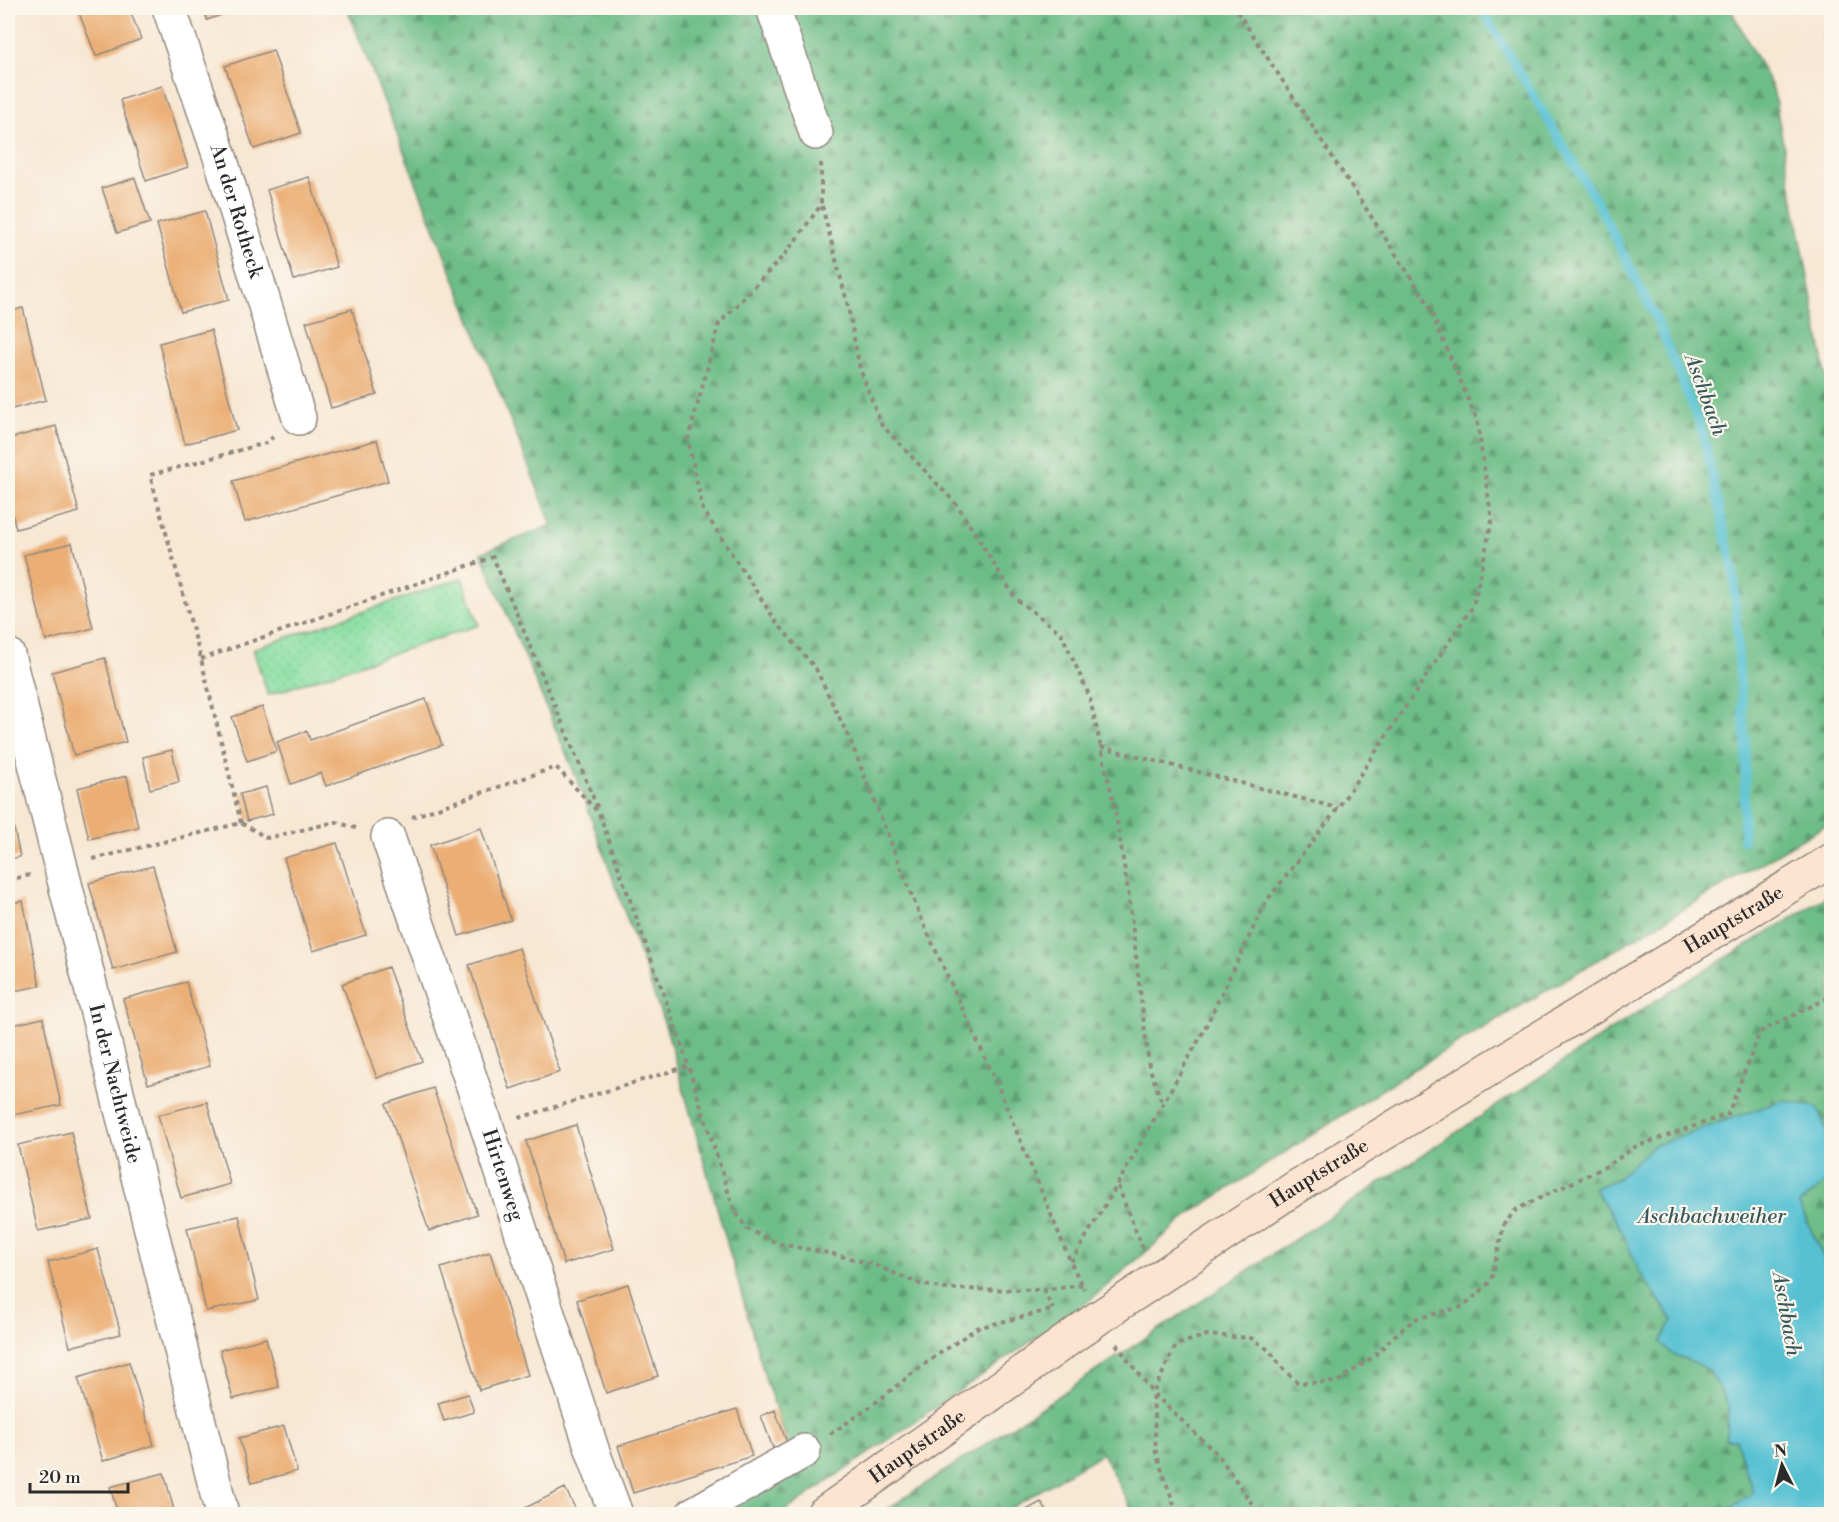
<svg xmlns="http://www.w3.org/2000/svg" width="1839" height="1522" font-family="'Libre Bodoni',serif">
  <defs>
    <pattern id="forest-firs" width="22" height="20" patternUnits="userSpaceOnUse" patternTransform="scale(1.5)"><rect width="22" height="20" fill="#6ebd88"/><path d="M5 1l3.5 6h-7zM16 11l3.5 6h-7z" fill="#5b9a6f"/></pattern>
    <pattern id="park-dots" width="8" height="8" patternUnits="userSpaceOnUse" patternTransform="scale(1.5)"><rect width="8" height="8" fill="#88dea2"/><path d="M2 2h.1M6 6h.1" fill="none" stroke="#76bf8c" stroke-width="1.8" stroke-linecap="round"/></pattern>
  </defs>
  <rect width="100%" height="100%" fill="#fbf7ec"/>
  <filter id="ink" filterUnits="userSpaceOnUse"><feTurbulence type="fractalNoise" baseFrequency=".0167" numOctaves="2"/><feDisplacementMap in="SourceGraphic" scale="12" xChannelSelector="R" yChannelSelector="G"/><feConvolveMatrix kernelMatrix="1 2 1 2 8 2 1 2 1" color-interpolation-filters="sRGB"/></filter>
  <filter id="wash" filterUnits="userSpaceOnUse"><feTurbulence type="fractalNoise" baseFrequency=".008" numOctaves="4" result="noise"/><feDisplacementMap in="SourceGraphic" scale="24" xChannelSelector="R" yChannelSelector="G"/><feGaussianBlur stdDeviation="1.35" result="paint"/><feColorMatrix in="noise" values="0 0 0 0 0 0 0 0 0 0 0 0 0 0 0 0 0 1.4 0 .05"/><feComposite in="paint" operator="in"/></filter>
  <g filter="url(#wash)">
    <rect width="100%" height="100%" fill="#f7e7d3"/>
    <!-- forest -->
    <path fill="url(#forest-firs)" stroke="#4c745a" stroke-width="1.5" d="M 347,8 L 1730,8 L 1773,89 L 1831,402 L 1831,822 L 1409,1072 L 1191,1213 L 1089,1301 L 781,1514 L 722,1514 L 789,1447 L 767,1384 L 667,1031 L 579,784 L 481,553 L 552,525 Z
      M 1831,894 L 1831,1149 L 1831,1143 L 1652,1146 L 1617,1179 L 1594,1188 L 1622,1231 L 1639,1271 L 1673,1320 L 1671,1353 L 1709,1370 L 1729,1406 L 1726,1439 L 1736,1439 L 1753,1493 L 1721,1514 L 1134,1514 L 1102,1453 L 1001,1514 L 880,1514 L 1655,1001 Z
      M 1831,1178 L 1831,1290 L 1824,1259 L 1799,1204 Z"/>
    <!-- park -->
    <path fill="url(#park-dots)" stroke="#5a8466" stroke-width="1.5" d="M 462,578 L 479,625 L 268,695 L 253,649 Z"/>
    <!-- water -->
    <path fill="#57c1d3" stroke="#41767f" stroke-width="1.5" d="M 1784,1100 L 1818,1108 L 1831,1143 L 1831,1178 L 1799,1204 L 1824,1259 L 1831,1290 L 1831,1514 L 1721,1514 L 1753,1493 L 1736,1439 L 1726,1439 L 1729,1406 L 1709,1370 L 1671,1353 L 1661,1342 L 1673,1320 L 1639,1271 L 1622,1231 L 1594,1188 L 1617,1179 L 1652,1146 Z"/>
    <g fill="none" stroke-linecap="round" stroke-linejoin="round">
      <!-- stream -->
      <path stroke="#57c1d3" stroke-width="9" d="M 1481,8 L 1598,204 L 1659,325 L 1702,430 L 1734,573 L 1740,683 L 1746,749 L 1743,841"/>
    </g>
    <g id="blocks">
      <!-- building -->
      <path fill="#ebae74" d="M 77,8 L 129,8 L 141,39 L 96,56 Z
        M 203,8 L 241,8 L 207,20 Z
        M 1832,29 L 1832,42 L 1826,32 Z
        M 273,50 L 301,133 L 254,149 L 225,66 Z
        M 162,86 L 188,167 L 146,181 L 120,100 Z
        M 309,177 L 337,267 L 294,280 L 267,190 Z
        M 135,178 L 150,223 L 117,233 L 102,188 Z
        M 205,211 L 229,300 L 181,312 L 157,224 Z
        M 8,269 L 12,282 L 8,283 Z
        M 23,308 L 46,400 L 8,410 L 8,312 Z
        M 352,309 L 377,395 L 331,408 L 306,322 Z
        M 211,330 L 237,430 L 185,444 L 159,343 Z
        M 56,426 L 79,512 L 16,529 L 8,496 L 8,439 Z
        M 377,440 L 388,481 L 245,522 L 233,481 Z
        M 72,543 L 93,628 L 46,641 L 24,555 Z
        M 105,658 L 126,742 L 74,755 L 52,672 Z
        M 426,699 L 442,745 L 326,786 L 321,773 L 291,784 L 277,742 L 307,731 L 310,740 Z
        M 262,707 L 277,751 L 247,761 L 232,717 Z
        M 172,750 L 179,782 L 150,789 L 143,757 Z
        M 127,776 L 138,827 L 89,839 L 77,788 Z
        M 266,787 L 273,814 L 247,821 L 240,794 Z
        M 8,800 L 20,857 L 8,859 Z
        M 481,828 L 511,920 L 459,936 L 430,845 Z
        M 337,843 L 366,935 L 313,951 L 284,858 Z
        M 153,866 L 177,952 L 113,970 L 89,883 Z
        M 23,901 L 40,986 L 8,992 L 8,904 Z
        M 519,948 L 560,1072 L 510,1089 L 469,965 Z
        M 388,967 L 422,1061 L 377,1078 L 342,984 Z
        M 186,982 L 210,1066 L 148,1084 L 123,999 Z
        M 43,1018 L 61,1105 L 8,1116 L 8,1026 Z
        M 433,1088 L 477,1214 L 429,1231 L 386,1104 Z
        M 207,1102 L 230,1184 L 181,1198 L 158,1115 Z
        M 576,1125 L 614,1249 L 564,1264 L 526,1141 Z
        M 71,1132 L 92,1219 L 38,1231 L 18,1145 Z
        M 239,1216 L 259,1300 L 206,1311 L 187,1228 Z
        M 98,1249 L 121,1334 L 70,1347 L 48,1262 Z
        M 490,1252 L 528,1375 L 479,1390 L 441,1268 Z
        M 628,1284 L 658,1376 L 606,1393 L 577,1300 Z
        M 266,1338 L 279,1387 L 233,1399 L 220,1350 Z
        M 129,1362 L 154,1445 L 103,1461 L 78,1378 Z
        M 468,1394 L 474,1412 L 444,1421 L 438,1403 Z
        M 737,1409 L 752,1456 L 633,1493 L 618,1446 Z
        M 775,1410 L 787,1443 L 773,1448 L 761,1416 Z
        M 284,1426 L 297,1471 L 252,1483 L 239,1438 Z
        M 164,1473 L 175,1514 L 118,1514 L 110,1487 Z
        M 565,1488 L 578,1514 L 521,1514 L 519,1511 Z
        M 1041,1502 L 1049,1514 L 1019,1514 Z"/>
    </g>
  </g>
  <g filter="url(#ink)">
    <use href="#blocks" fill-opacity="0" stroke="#91897f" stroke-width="1.5"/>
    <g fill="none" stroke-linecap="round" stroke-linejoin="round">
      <!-- street casing -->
      <g stroke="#91897f" stroke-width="36">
        <g id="street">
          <path id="s1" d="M 169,8 L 221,160 L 299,418"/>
          <path d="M 773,8 L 816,133"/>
          <path id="s2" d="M 8,655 L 222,1514"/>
          <path id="s3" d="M 388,837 L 487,1127 L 593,1452 L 616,1514"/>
          <path d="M 693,1514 L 804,1451"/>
        </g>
      </g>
      <!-- secondary casing -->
      <g stroke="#91897f" stroke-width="36">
        <g id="secondary">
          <path id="s4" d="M 823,1514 L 1098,1318 L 1301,1184 L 1832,860"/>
        </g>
      </g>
      <!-- path -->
      <path stroke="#91897f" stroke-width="4" stroke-dasharray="4.5 4.5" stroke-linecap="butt" d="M 821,163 L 821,205 L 787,252 L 719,324 L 688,440 L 703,510 L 777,623 L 816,669 L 851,742 L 920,916 L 997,1084 L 1071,1263 L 1084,1289
        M 822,206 L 847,302 L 860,369 L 881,424 L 957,505 L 1016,599 L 1061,633 L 1089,695 L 1115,809 L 1129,897 L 1149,1066 L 1162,1103
        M 201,659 L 493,557 L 598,809
        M 1101,747 L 1338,808
        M 412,817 L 556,767 L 599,813 L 680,1040 L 734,1210 L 747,1229 L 780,1244 L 833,1254 L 872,1264 L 920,1284 L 945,1289 L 1043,1290 L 1082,1285
        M 241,823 L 201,659 L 150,475 L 266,443 L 273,437
        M 93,859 L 241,823 L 267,838 L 336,822 L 356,828
        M 8,880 L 30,875
        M 519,1118 L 688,1066
        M 1118,1186 L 1143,1249
        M 1071,1262 L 1117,1185 L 1201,1036 L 1266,902 L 1338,808 L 1473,606 L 1492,521 L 1477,420 L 1427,302 L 1235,8
        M 1043,1290 L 1053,1309
        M 1116,1344 L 1153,1393 L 1219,1456 L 1259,1514
        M 830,1434 L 865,1411 L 923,1365 L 977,1328 L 1050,1310
        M 1175,1514 L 1174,1505 L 1156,1453 L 1153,1393 L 1176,1345 L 1207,1335 L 1251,1338 L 1269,1350 L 1284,1370 L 1298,1383 L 1337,1382 L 1373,1357 L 1393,1337 L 1415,1319 L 1461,1307 L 1479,1293 L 1491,1281 L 1504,1224 L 1517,1209 L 1607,1166 L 1635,1147 L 1728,1114 L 1760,1032 L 1832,996"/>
      <!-- street -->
      <use href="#street" stroke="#fff" stroke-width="33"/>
      <!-- secondary -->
      <use href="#secondary" stroke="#fde4d1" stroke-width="33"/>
    </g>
  </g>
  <g text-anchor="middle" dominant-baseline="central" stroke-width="4.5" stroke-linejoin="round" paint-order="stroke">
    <!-- street labels -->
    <g font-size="20" fill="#2b2b2b" stroke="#fbf7ec">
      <text stroke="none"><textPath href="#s1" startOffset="214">An der Rotheck</textPath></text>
      <text stroke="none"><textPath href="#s4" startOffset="1088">Hauptstraße</textPath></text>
      <text stroke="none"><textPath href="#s2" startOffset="442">In der Nachtweide</textPath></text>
      <text stroke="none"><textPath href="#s4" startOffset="602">Hauptstraße</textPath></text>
      <text stroke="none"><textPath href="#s3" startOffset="357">Hirtenweg</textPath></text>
      <text stroke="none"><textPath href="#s4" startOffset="116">Hauptstraße</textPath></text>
    </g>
    <!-- water labels -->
    <g font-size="21" font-style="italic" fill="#38585d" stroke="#fbf7ec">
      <text transform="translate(1705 395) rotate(70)">Aschbach</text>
      <text x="1712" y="1217">Aschbachweiher</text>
      <text transform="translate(1786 1314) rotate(80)">Aschbach</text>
    </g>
  </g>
  <!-- margin -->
  <rect width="1839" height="1522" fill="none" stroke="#fbf7ec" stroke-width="30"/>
  <!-- north arrow -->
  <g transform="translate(1782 1465) rotate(354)" stroke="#fbf7ec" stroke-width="4.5" paint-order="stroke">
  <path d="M0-4.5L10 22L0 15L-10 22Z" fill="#2b2b2b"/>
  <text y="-9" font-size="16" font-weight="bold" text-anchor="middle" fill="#2b2b2b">N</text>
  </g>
  <!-- scale -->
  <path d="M30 1483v9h98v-9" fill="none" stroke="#2b2b2b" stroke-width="3"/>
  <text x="39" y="1483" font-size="18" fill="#2b2b2b" stroke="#fbf7ec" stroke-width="4.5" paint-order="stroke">20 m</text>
</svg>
